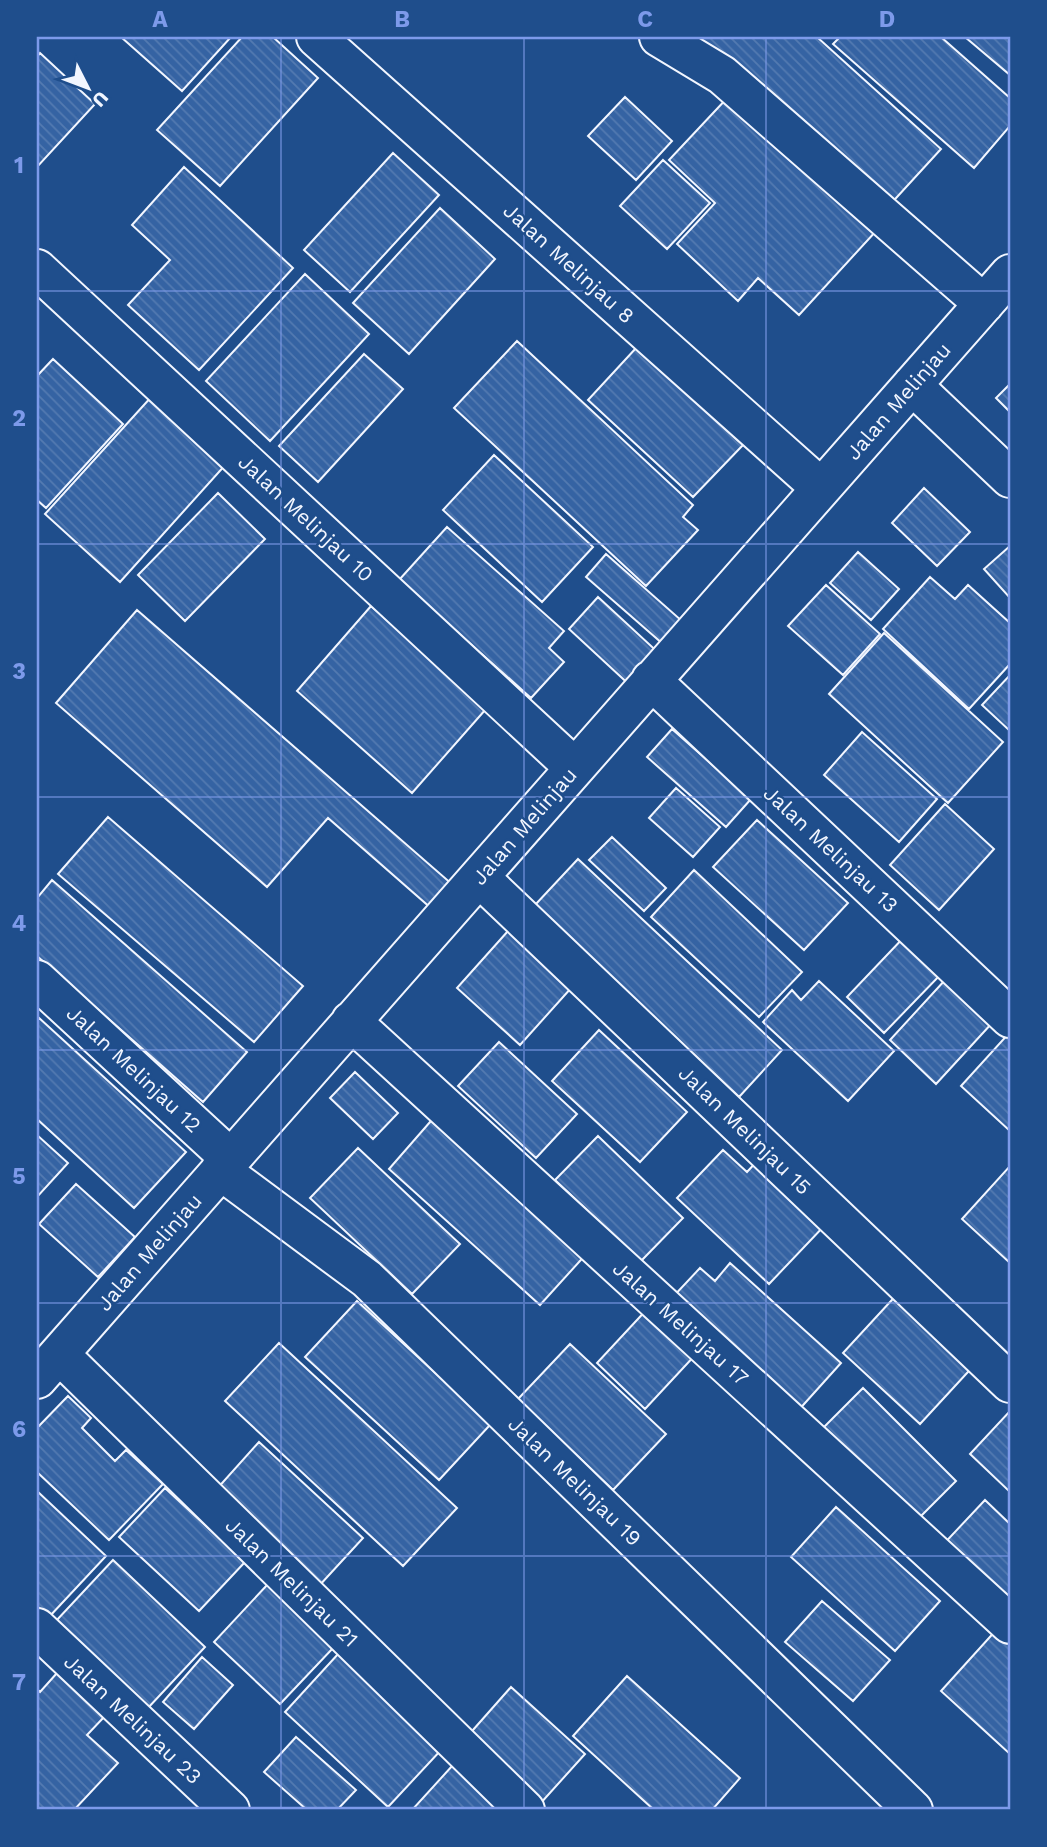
<svg xmlns="http://www.w3.org/2000/svg" width="1047" height="1847" font-family="'Work Sans',sans-serif">
  <defs>
    <pattern id="building-back-hatch" width="6" height="6" patternUnits="userSpaceOnUse" patternTransform="scale(1.75)"><rect width="6" height="6" fill="#3563a3"/><path d="M-1 5l2 2M0 0l6 6M5-1l2 2" fill="none" stroke="#537ab1"/></pattern>
  </defs>
  <rect width="100%" height="100%" fill="#1f4e8c"/>
  <!-- building -->
  <path fill="url(#building-back-hatch)" stroke="#f2f6ff" stroke-width="2" d="M 121,37 L 231,37 L 182,91 Z
    M 242,37 L 273,37 L 318,78 L 220,186 L 157,130 Z
    M 696,37 L 817,37 L 941,149 L 886,209 Z
    M 840,37 L 941,37 L 1010,98 L 1010,126 L 974,168 L 833,44 Z
    M 965,37 L 1010,37 L 1010,75 Z
    M 40,53 L 95,104 L 37,167 L 37,57 Z
    M 730,95 L 877,230 L 799,315 L 758,278 L 738,301 L 677,244 L 715,203 L 669,160 Z
    M 625,97 L 672,141 L 636,180 L 588,136 Z
    M 393,153 L 439,195 L 350,292 L 304,250 Z
    M 663,160 L 710,203 L 667,249 L 620,206 Z
    M 184,167 L 293,268 L 199,370 L 128,305 L 170,260 L 132,225 Z
    M 440,208 L 495,259 L 409,354 L 353,303 Z
    M 305,274 L 369,334 L 270,441 L 206,381 Z
    M 517,341 L 693,505 L 683,517 L 698,530 L 646,586 L 454,408 Z
    M 637,347 L 743,445 L 693,497 L 588,400 Z
    M 364,354 L 403,389 L 318,482 L 279,446 Z
    M 53,359 L 123,424 L 46,508 L 37,500 L 37,376 Z
    M 1010,384 L 1010,412 L 996,398 Z
    M 153,395 L 227,463 L 120,582 L 45,514 Z
    M 494,455 L 593,547 L 542,602 L 443,510 Z
    M 924,488 L 970,532 L 937,566 L 892,523 Z
    M 218,493 L 265,539 L 185,621 L 138,575 Z
    M 447,527 L 564,631 L 549,648 L 564,662 L 531,698 L 399,580 Z
    M 1010,546 L 1010,598 L 984,569 Z
    M 858,552 L 899,589 L 871,620 L 830,583 Z
    M 606,554 L 682,621 L 663,644 L 586,577 Z
    M 930,577 L 955,599 L 968,585 L 1010,623 L 1010,664 L 969,709 L 883,629 Z
    M 826,585 L 880,634 L 843,675 L 788,626 Z
    M 598,597 L 663,657 L 634,689 L 569,629 Z
    M 371,606 L 486,709 L 412,793 L 297,691 Z
    M 137,610 L 461,892 L 440,916 L 328,818 L 267,887 L 56,703 Z
    M 884,633 L 1003,742 L 948,803 L 829,694 Z
    M 1010,675 L 1010,731 L 982,705 Z
    M 672,729 L 751,799 L 726,827 L 647,757 Z
    M 862,732 L 937,799 L 899,842 L 824,775 Z
    M 676,788 L 720,827 L 693,857 L 649,818 Z
    M 945,804 L 994,849 L 939,910 L 890,865 Z
    M 108,817 L 303,986 L 254,1042 L 58,874 Z
    M 757,820 L 848,903 L 804,950 L 713,867 Z
    M 612,837 L 666,888 L 644,911 L 589,860 Z
    M 578,859 L 782,1050 L 739,1097 L 535,905 Z
    M 694,870 L 802,972 L 759,1017 L 651,917 Z
    M 52,880 L 247,1052 L 203,1102 L 37,956 L 37,898 Z
    M 508,931 L 572,987 L 520,1045 L 457,988 Z
    M 907,934 L 944,971 L 884,1033 L 847,997 Z
    M 946,979 L 993,1022 L 936,1084 L 890,1040 Z
    M 819,981 L 894,1051 L 848,1101 L 763,1022 L 792,990 L 801,1000 Z
    M 38,1017 L 186,1152 L 134,1208 L 37,1119 Z
    M 599,1030 L 687,1112 L 640,1162 L 552,1081 Z
    M 1010,1032 L 1010,1131 L 961,1086 Z
    M 499,1042 L 577,1114 L 536,1158 L 458,1086 Z
    M 355,1072 L 398,1113 L 373,1139 L 330,1098 Z
    M 437,1114 L 589,1251 L 540,1305 L 389,1169 Z
    M 37,1135 L 68,1163 L 37,1197 Z
    M 598,1136 L 683,1218 L 641,1261 L 555,1180 Z
    M 358,1148 L 460,1244 L 412,1294 L 310,1198 Z
    M 723,1150 L 747,1172 L 758,1160 L 826,1224 L 769,1284 L 677,1198 Z
    M 1010,1166 L 1010,1263 L 962,1219 Z
    M 76,1184 L 135,1237 L 98,1277 L 39,1224 Z
    M 730,1263 L 841,1363 L 796,1413 L 670,1300 L 700,1268 L 715,1281 Z
    M 902,1289 L 979,1360 L 920,1424 L 843,1353 Z
    M 357,1301 L 442,1379 L 453,1366 L 502,1412 L 439,1480 L 305,1357 Z
    M 650,1306 L 698,1352 L 645,1409 L 597,1363 Z
    M 279,1343 L 457,1508 L 403,1566 L 225,1401 Z
    M 570,1344 L 666,1434 L 613,1490 L 518,1399 Z
    M 863,1388 L 956,1481 L 917,1520 L 824,1427 Z
    M 68,1396 L 91,1418 L 82,1428 L 115,1461 L 126,1450 L 163,1484 L 109,1540 L 37,1472 L 37,1428 Z
    M 1010,1411 L 1010,1492 L 970,1454 Z
    M 259,1442 L 363,1538 L 318,1587 L 215,1491 Z
    M 165,1488 L 245,1562 L 199,1611 L 119,1537 Z
    M 37,1491 L 106,1556 L 49,1617 L 37,1606 Z
    M 985,1500 L 1010,1524 L 1010,1617 L 938,1550 Z
    M 836,1507 L 940,1601 L 895,1651 L 791,1557 Z
    M 113,1560 L 205,1647 L 147,1709 L 55,1622 Z
    M 268,1584 L 334,1647 L 280,1704 L 214,1642 Z
    M 822,1601 L 890,1660 L 853,1701 L 785,1642 Z
    M 998,1628 L 1010,1640 L 1010,1754 L 941,1691 Z
    M 339,1653 L 442,1749 L 388,1807 L 285,1712 Z
    M 202,1657 L 233,1685 L 194,1729 L 163,1702 Z
    M 57,1673 L 105,1716 L 87,1735 L 118,1763 L 74,1810 L 37,1810 L 37,1689 L 40,1692 Z
    M 627,1676 L 740,1778 L 712,1810 L 654,1810 L 573,1736 Z
    M 511,1687 L 585,1754 L 539,1805 L 465,1739 Z
    M 296,1737 L 356,1790 L 337,1810 L 307,1810 L 264,1772 Z
    M 453,1765 L 503,1810 L 412,1810 Z"/>
  <g fill="none" stroke-linecap="round" stroke-linejoin="round">
    <!-- minor casing -->
    <g stroke="#f2f6ff" stroke-width="42">
      <path id="minor" d="M 316,37 L 821,488
        M 659,37 L 722,75 L 984,304
        M 37,269 L 575,768
        M 912,385 L 1010,478
        M 651,680 L 1010,1018
        M 479,877 L 1010,1383
        M 37,980 L 231,1159
        M 351,1021 L 1010,1624
        M 220,1170 L 367,1279 L 913,1810
        M 59,1354 L 525,1810
        M 37,1379 L 1010,274
        M 37,1628 L 230,1810"/>
    </g>
    <!-- minor -->
    <use href="#minor" stroke="#1f4e8c" stroke-width="38"/>
  </g>
  <!-- grid -->
  <path fill="none" stroke="#7d9aea" stroke-width="2" stroke-opacity="0.55" d="M 281,37 L 281,1810M 524,37 L 524,1810M 766,37 L 766,1810M 37,291 L 1010,291M 37,544 L 1010,544M 37,797 L 1010,797M 37,1050 L 1010,1050M 37,1303 L 1010,1303M 37,1556 L 1010,1556"/>
  <g text-anchor="middle" dominant-baseline="central" stroke-width="5" stroke-linejoin="round" paint-order="stroke">
    <!-- street labels -->
    <g font-size="21" fill="#f2f6ff" stroke="#1f4e8c">
      <text transform="translate(569 263) rotate(42)">Jalan Melinjau 8</text>
      <text transform="translate(898 401) rotate(-49)">Jalan Melinjau</text>
      <text transform="translate(306 518) rotate(43)">Jalan Melinjau 10</text>
      <text transform="translate(524 826) rotate(-49)">Jalan Melinjau</text>
      <text transform="translate(831 849) rotate(43)">Jalan Melinjau 13</text>
      <text transform="translate(134 1069) rotate(43)">Jalan Melinjau 12</text>
      <text transform="translate(745 1130) rotate(44)">Jalan Melinjau 15</text>
      <text transform="translate(149 1252) rotate(-49)">Jalan Melinjau</text>
      <text transform="translate(681 1323) rotate(42)">Jalan Melinjau 17</text>
      <text transform="translate(575 1481) rotate(44)">Jalan Melinjau 19</text>
      <text transform="translate(292 1582) rotate(44)">Jalan Melinjau 21</text>
      <text transform="translate(133 1719) rotate(43)">Jalan Melinjau 23</text>
    </g>
  </g>
  <!-- border -->
  <rect width="1047" height="1847" fill="none" stroke="#1f4e8c" stroke-width="77"/>
  <!-- north arrow -->
  <g transform="translate(88 88) rotate(132)" stroke="#1f4e8c" stroke-width="5" paint-order="stroke">
  <path d="M0-5L12 26L0 18L-12 26Z" fill="#f2f6ff"/>
  <text y="-10" font-size="19" font-weight="bold" text-anchor="middle" fill="#f2f6ff">U</text>
  </g>
  <rect x="38" y="38" width="971" height="1770" fill="none" stroke="#7d9aea" stroke-width="2.5"/>
  <g font-size="23" text-anchor="middle" font-weight="bold" fill="#7d9aea">
    <text x="160" y="27">A</text>
    <text x="402" y="27">B</text>
    <text x="645" y="27">C</text>
    <text x="887" y="27">D</text>
    <text x="19" y="173">1</text>
    <text x="19" y="426">2</text>
    <text x="19" y="679">3</text>
    <text x="19" y="931">4</text>
    <text x="19" y="1184">5</text>
    <text x="19" y="1437">6</text>
    <text x="19" y="1690">7</text>
  </g>
</svg>
